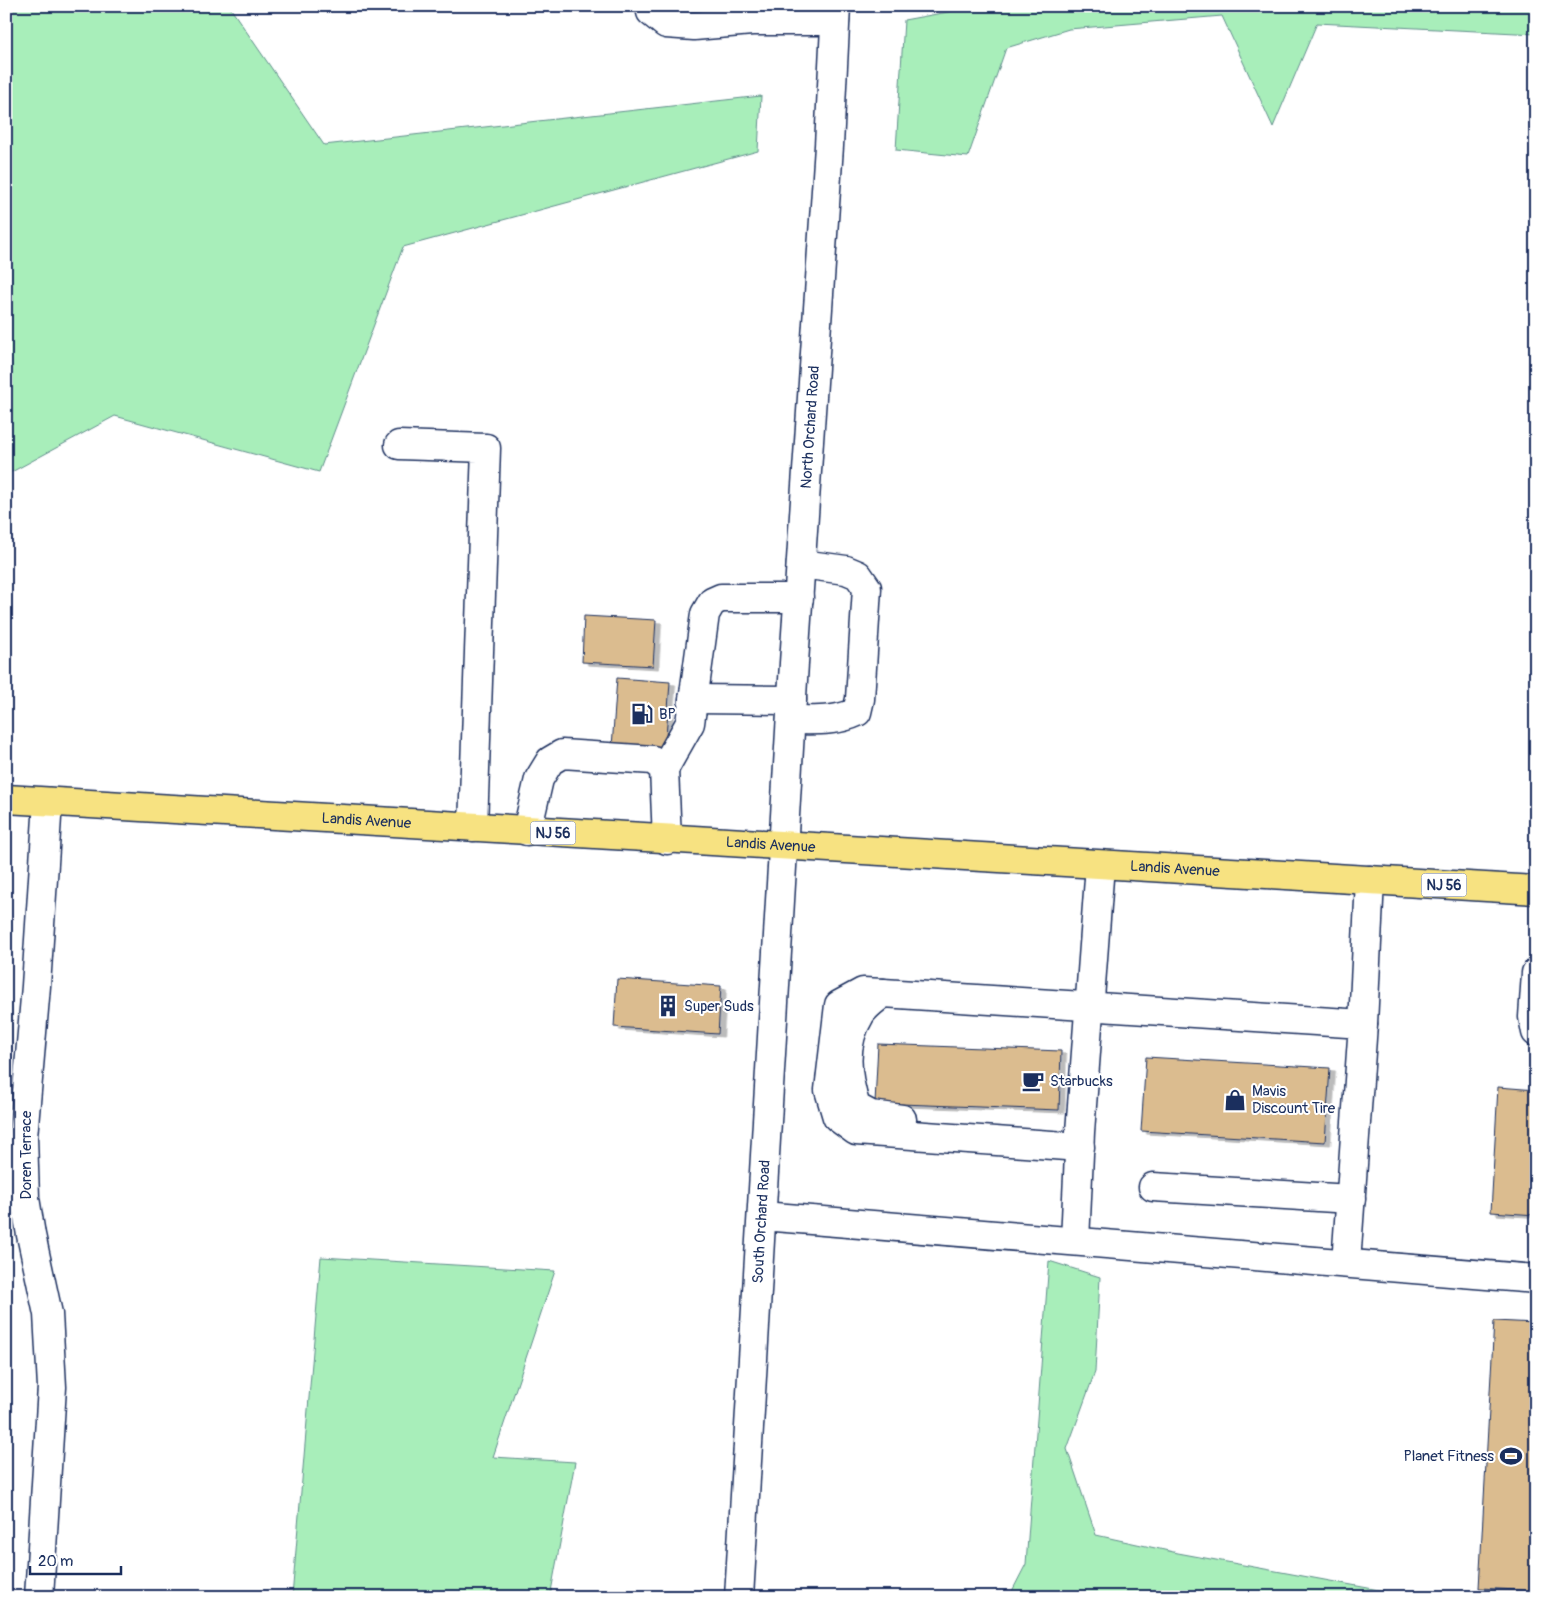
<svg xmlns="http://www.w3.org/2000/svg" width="1542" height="1603" font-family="Pangolin,sans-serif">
  <defs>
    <filter id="shadow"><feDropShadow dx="5.5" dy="3" stdDeviation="0" flood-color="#0004"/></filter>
  </defs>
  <rect width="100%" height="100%" fill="#fff"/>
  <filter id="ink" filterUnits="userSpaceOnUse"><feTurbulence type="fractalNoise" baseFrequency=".02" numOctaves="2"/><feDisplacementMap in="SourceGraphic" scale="10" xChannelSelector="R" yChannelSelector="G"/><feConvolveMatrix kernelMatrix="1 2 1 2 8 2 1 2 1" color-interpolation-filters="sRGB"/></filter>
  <g filter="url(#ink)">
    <!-- green -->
    <path fill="#a8eeba" stroke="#628e8c" d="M 6,6 L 229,6 L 324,145 L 761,96 L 758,151 L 403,247 L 319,472 L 115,416 L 6,475 Z
      M 981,6 L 1536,6 L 1536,34 L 1317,23 L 1273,127 L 1222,16 L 1069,29 L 1006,48 L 968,157 L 896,150 L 904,20 Z
      M 321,1257 L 555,1271 L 493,1457 L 575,1462 L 550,1597 L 292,1597 Z
      M 1049,1261 L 1100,1277 L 1095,1372 L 1067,1449 L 1096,1535 L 1178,1553 L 1406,1595 L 1405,1597 L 1009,1597 L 1026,1564 Z"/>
    <!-- building -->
    <path fill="#dbbc8f" stroke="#1b2f5e" filter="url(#shadow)" d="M 584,616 L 656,620 L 653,666 L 582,662 Z
      M 617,678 L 670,682 L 665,751 L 612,747 Z
      M 617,979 L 721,986 L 718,1034 L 614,1027 Z
      M 878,1044 L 1061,1051 L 1059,1110 L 875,1103 Z
      M 1146,1057 L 1330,1068 L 1325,1142 L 1141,1131 Z
      M 1498,1087 L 1536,1090 L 1536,1215 L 1491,1212 Z
      M 1494,1321 L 1536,1323 L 1536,1591 L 1479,1588 Z"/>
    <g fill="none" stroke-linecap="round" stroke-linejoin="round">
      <!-- minor casing -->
      <g stroke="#1b2f5e" stroke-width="31">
        <g id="minor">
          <path d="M 650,6 L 651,12 L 666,24 L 694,26 L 752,21 L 835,21"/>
          <path d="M 399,445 L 486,448 L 473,827"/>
          <path d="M 693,699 L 792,700"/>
          <path d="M 791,720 C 814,720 836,722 857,712 L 860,699 L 867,588 L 858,575 L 846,570 L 801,564"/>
          <path d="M 664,769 L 690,723 L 705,614 L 712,602 L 721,598 L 799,598"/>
          <path d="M 527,831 L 539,779 L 550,761 L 562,754 L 653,760 L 664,769 L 667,840"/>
          <path d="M 1536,973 L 1533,1017 L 1536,1032"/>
          <path d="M 883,993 C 876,999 865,1006 860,1015 C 842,1044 846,1076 856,1107 L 871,1115 L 902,1119"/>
          <path d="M 1363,1024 L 1370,880"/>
          <path d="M 1080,1147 L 856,1131 L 837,1117 L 829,1090 L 839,1005 L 863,992 L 883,993 L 1363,1024 L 1346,1263"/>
          <path d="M 1153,1187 L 1351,1199"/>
          <path d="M 762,1216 L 1536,1279"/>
          <path d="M 1075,1241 L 1080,1132 L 1100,865"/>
          <path d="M 39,1597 L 52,1387 L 48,1314 L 31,1235 L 25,1198 L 23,1137 L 36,986 L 48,802"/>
          <path id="s1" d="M 739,1597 L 794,663 L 829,146 L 836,6"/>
        </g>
      </g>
      <!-- major casing -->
      <g stroke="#1b2f5e" stroke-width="31">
        <g id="major">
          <path id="s2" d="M 6,799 L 1536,890"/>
        </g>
      </g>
      <!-- minor -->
      <use href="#minor" stroke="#fff" stroke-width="28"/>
      <!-- major -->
      <use href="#major" stroke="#f7e281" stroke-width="28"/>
    </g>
  </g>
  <!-- icons -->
  <defs>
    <g id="fuel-bare" transform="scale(1.725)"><path d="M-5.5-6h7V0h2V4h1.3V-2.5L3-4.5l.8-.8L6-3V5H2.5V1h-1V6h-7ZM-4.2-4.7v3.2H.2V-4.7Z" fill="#1b2f5e" stroke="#fff" stroke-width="2.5" paint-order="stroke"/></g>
    <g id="building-bare" transform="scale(1.725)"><path d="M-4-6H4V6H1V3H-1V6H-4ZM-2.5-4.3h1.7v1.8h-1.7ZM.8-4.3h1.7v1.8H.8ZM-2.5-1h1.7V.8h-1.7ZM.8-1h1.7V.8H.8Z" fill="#1b2f5e" stroke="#fff" stroke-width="2.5" paint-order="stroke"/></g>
    <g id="cafe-bare" transform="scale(1.725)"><path d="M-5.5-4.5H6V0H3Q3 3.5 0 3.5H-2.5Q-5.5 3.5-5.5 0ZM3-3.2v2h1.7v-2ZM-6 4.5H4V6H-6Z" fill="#1b2f5e" stroke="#fff" stroke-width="2.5" paint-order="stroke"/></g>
    <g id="shop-bare" transform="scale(1.725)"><path d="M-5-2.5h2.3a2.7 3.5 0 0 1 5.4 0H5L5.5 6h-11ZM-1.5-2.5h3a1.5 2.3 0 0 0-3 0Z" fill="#1b2f5e" stroke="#fff" stroke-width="2.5" paint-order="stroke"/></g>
    <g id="stadium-bare" transform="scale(1.725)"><path d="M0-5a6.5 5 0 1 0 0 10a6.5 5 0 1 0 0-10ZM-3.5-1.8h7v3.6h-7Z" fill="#1b2f5e" stroke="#fff" stroke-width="2.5" paint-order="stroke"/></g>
  </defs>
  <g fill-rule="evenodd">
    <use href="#fuel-bare" x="642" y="714"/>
    <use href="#building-bare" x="668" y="1006"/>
    <use href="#cafe-bare" x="1033" y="1081"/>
    <use href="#shop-bare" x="1235" y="1100"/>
    <use href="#stadium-bare" x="1511" y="1456"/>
  </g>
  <g text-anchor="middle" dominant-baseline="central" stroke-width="4" stroke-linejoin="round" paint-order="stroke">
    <!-- shield labels -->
    <g fill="#fff" stroke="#5f6d8e" stroke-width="1">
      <rect x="530.5" y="821.5" width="45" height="23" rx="4"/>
      <rect x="1421.5" y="873.5" width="45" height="23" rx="4"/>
    </g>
    <g font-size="14" font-weight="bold" fill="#1b2f5e">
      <text x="553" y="833">NJ 56</text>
      <text x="1444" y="885">NJ 56</text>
    </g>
    <!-- street labels -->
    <g font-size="15" fill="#1b2f5e" stroke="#fff">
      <text stroke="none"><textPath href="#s1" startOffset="1172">North Orchard Road</textPath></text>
      <text stroke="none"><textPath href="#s2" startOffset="361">Landis Avenue</textPath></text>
      <text stroke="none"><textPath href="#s2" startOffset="766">Landis Avenue</textPath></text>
      <text stroke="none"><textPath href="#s2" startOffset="1171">Landis Avenue</textPath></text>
      <text transform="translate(26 1155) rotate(-90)">Doren Terrace</text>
      <text stroke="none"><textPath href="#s1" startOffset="376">South Orchard Road</textPath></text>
    </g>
    <!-- poi labels -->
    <g font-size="15" fill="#1b2f5e" stroke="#fff" text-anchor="start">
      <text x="659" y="714">BP</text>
      <text x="684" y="1006">Super Suds</text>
      <text x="1050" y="1081">Starbucks</text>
      <text x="1252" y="1091">Mavis<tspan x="1252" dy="17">Discount Tire</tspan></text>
      <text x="1494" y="1456" text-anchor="end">Planet Fitness</text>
    </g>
  </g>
  <!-- margin -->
  <rect width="1542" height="1603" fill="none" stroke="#fff" stroke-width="25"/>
  <rect x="12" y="12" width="1517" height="1578" fill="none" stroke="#1b2f5e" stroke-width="2" filter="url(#ink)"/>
  <!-- scale -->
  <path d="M30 1566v8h91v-8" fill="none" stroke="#1b2f5e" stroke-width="2.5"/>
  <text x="38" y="1566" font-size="15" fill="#1b2f5e" stroke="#ffffff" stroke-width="4" paint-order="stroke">20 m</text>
</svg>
